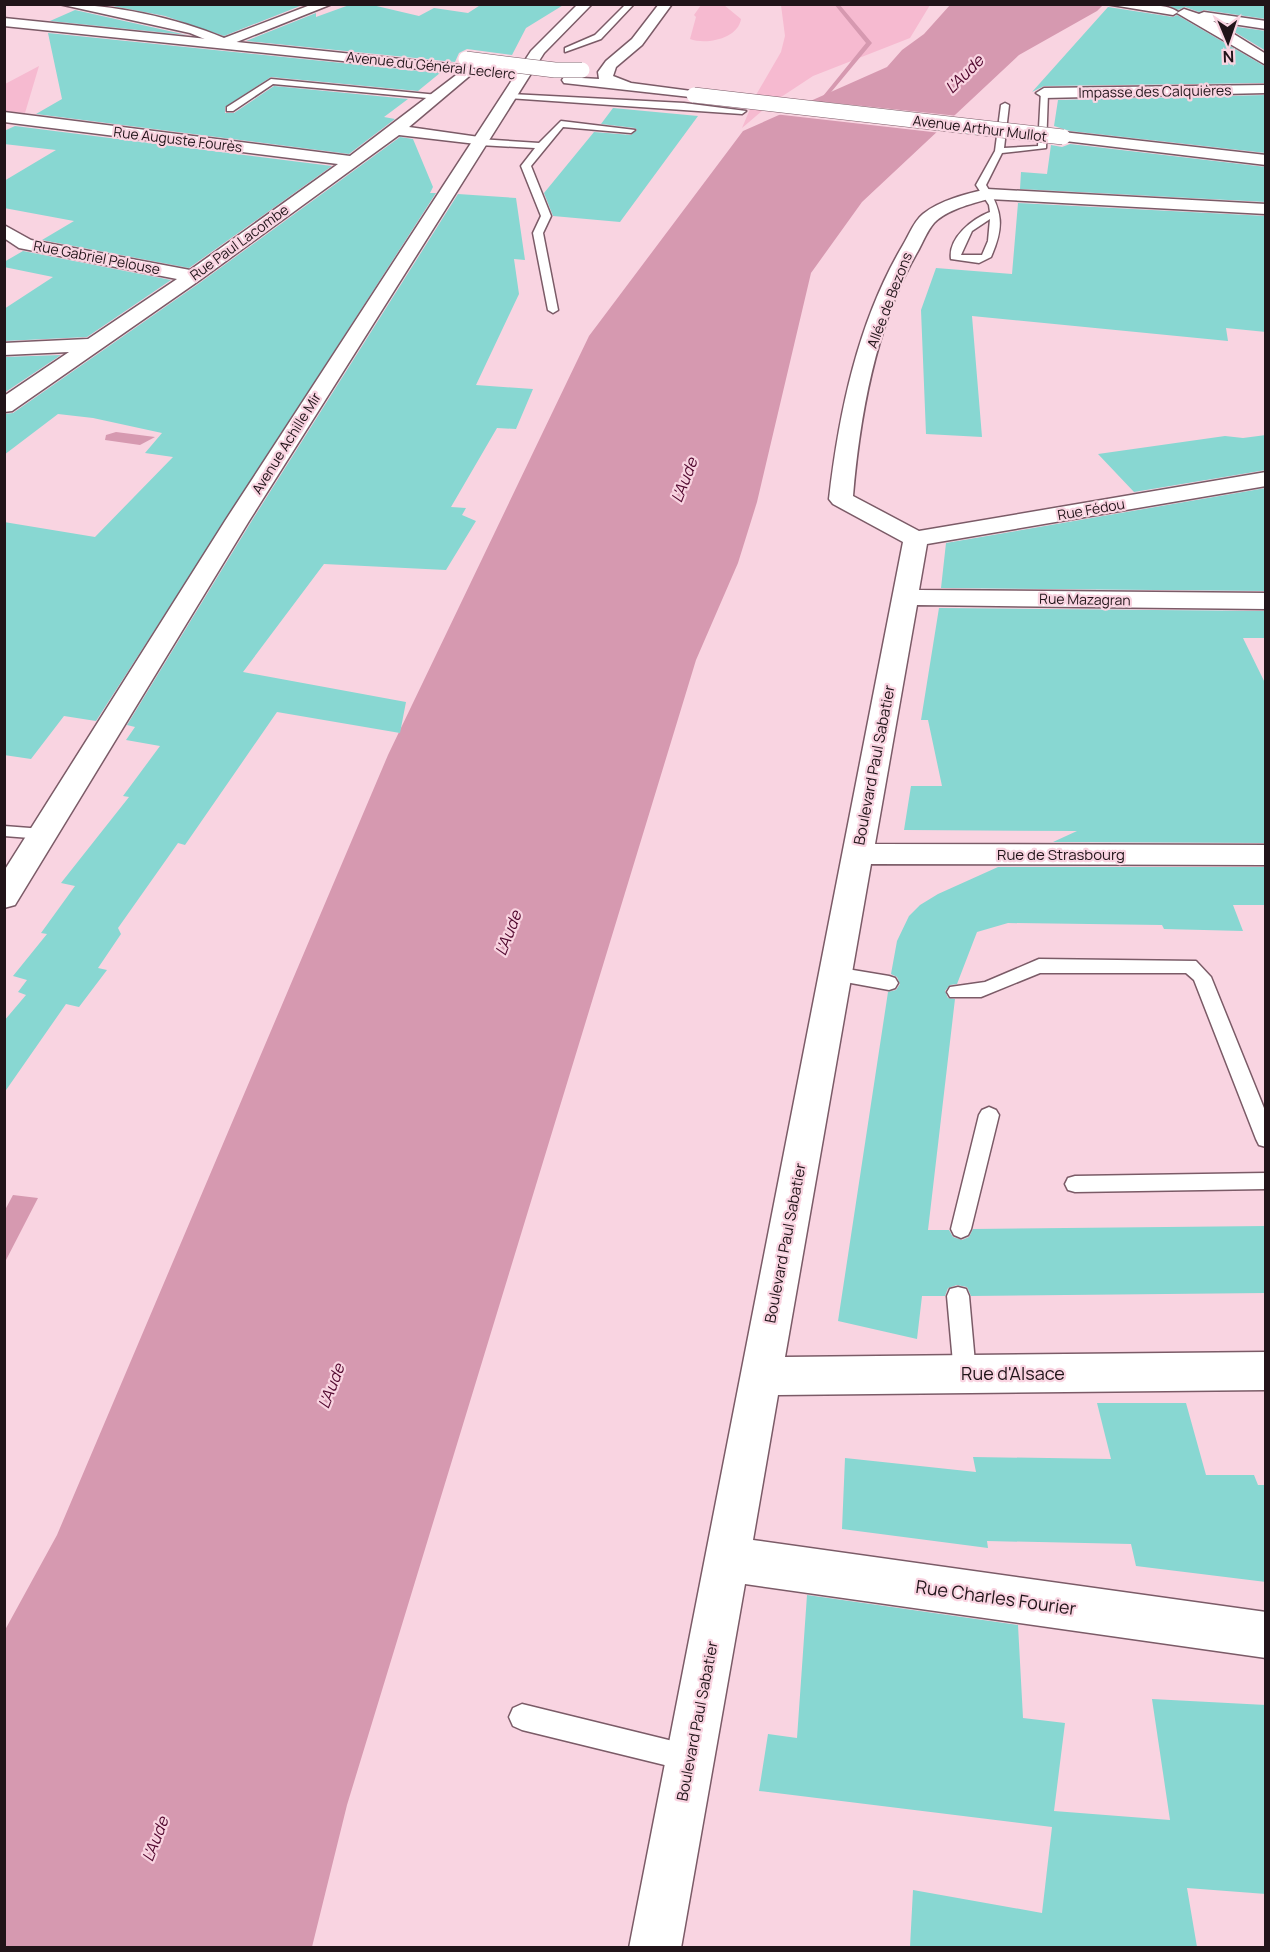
<svg xmlns="http://www.w3.org/2000/svg" width="1270" height="1952" font-family="Manrope,sans-serif">
  <rect width="100%" height="100%" fill="#f9d4e1"/>
  <!-- green -->
  <path fill="#f6bad0" d="M 701,5 L 724,5 L 741,19 C 738,39 706,45 690,39 L 696,17 L 694,15 Z
    M 781,5 L 930,5 L 910,38 L 813,76 L 769,105 L 742,128 L 756,95 L 781,52 L 785,36 Z
    M 39,66 L 25,113 L 5,111 L 5,84 Z"/>
  <!-- water -->
  <path fill="#d699b0" d="M 950,5 L 1103,5 L 1097,11 L 1019,55 L 862,202 L 811,273 L 757,502 L 738,563 L 696,660 L 347,1805 L 312,1947 L 5,1948 L 5,1630 L 57,1535 L 388,755 L 589,336 L 743,131 L 887,67 L 902,50 L 924,34 Z
    M 116,432 L 155,437 L 140,445 L 105,440 L 106,435 Z
    M 13,1195 L 38,1198 L 5,1262 L 5,1210 Z"/>
  <!-- pier -->
  <path fill="#f9d4e1" d="M 806,100 L 958,116 L 941,133 L 774,114 Z"/>
  <g fill="none" stroke-linecap="round" stroke-linejoin="round">
    <!-- stream -->
    <path fill="#d699b0" fill-rule="evenodd" d="M 839,4 L 872,43 L 817,109 L 815,106 L 866,43 L 834,4 Z"/>
  </g>
  <!-- building -->
  <path fill="#88d7d2" d="M 102,4 L 305,4 L 224,36 L 165,16 Z
    M 352,4 L 368,4 L 419,16 L 434,8 L 468,13 L 482,4 L 565,4 L 526,28 L 512,55 L 467,49 L 459,53 L 455,62 L 246,41 L 316,13 L 316,17 Z
    M 1165,4 L 1266,4 L 1266,19 L 1204,10 L 1199,12 L 1185,7 L 1178,10 Z
    M 1108,7 L 1173,17 L 1177,15 L 1266,67 L 1266,83 L 1044,86 L 1032,92 Z
    M 75,10 L 187,35 L 50,21 Z
    M 1223,25 L 1266,31 L 1266,51 Z
    M 48,33 L 440,73 L 418,91 L 271,77 L 225,107 L 225,113 L 234,113 L 274,86 L 408,99 L 384,117 L 395,119 L 349,154 L 36,114 L 62,99 Z
    M 1266,95 L 1266,153 L 1070,131 L 1054,126 L 1058,100 Z
    M 613,108 L 698,116 L 620,222 L 553,216 L 544,193 L 594,132 L 631,135 L 637,130 L 635,128 L 601,124 Z
    M 15,126 L 332,166 L 189,268 L 42,240 L 74,221 L 4,208 L 4,181 L 56,150 L 4,144 L 4,131 Z
    M 400,137 L 413,139 L 433,187 L 430,193 L 436,193 L 96,721 L 64,716 L 31,759 L 4,755 L 4,522 L 95,537 L 173,457 L 145,453 L 162,433 L 93,418 L 58,414 L 4,455 L 4,414 L 13,413 L 201,282 Z
    M 1070,144 L 1266,167 L 1266,202 L 1020,189 L 1021,172 L 1047,174 L 1051,145 L 1062,147 Z
    M 458,194 L 516,198 L 525,260 L 514,259 L 519,294 L 476,385 L 533,389 L 516,429 L 497,428 L 451,507 L 466,508 L 462,515 L 476,521 L 446,570 L 324,564 L 243,672 L 406,702 L 400,733 L 277,712 L 185,845 L 178,843 L 118,928 L 121,934 L 98,968 L 107,970 L 79,1007 L 66,1004 L 4,1093 L 4,1021 L 26,995 L 18,992 L 27,980 L 13,976 L 47,934 L 41,933 L 75,886 L 61,883 L 129,797 L 123,796 L 160,746 L 126,740 L 135,727 L 127,725 L 251,522 Z
    M 1018,203 L 1266,216 L 1266,332 L 1226,328 L 1228,341 L 972,316 L 982,437 L 926,434 L 921,310 L 936,268 L 1012,274 Z
    M 23,251 L 171,280 L 87,337 L 4,341 L 4,309 L 53,277 L 4,267 L 4,262 Z
    M 61,355 L 4,393 L 4,357 Z
    M 1266,435 L 1266,470 L 1134,492 L 1098,454 L 1225,436 L 1243,438 Z
    M 1266,488 L 1266,591 L 941,588 L 946,543 Z
    M 939,608 L 1266,611 L 1266,638 L 1243,638 L 1266,685 L 1266,843 L 1053,842 L 1077,831 L 904,830 L 911,786 L 942,786 L 928,720 L 921,720 Z
    M 998,867 L 1266,867 L 1266,905 L 1233,905 L 1243,931 L 1164,929 L 1162,925 L 1008,923 L 977,932 L 957,984 L 950,985 L 945,991 L 948,998 L 955,999 L 928,1230 L 949,1230 L 953,1237 L 962,1240 L 969,1237 L 973,1229 L 1266,1226 L 1266,1293 L 971,1296 L 967,1287 L 957,1285 L 948,1288 L 945,1296 L 922,1296 L 917,1339 L 838,1321 L 888,992 L 896,990 L 900,984 L 897,977 L 891,974 L 897,941 L 909,916 L 920,905 L 938,894 Z
    M 1097,1403 L 1186,1403 L 1206,1475 L 1254,1475 L 1258,1485 L 1266,1485 L 1266,1582 L 1136,1566 L 1131,1544 L 987,1541 L 988,1548 L 842,1529 L 845,1458 L 976,1472 L 973,1457 L 1111,1459 Z
    M 807,1595 L 1018,1625 L 1023,1718 L 1065,1723 L 1054,1811 L 1170,1820 L 1152,1699 L 1266,1705 L 1266,1894 L 1187,1888 L 1197,1947 L 910,1947 L 913,1890 L 1042,1913 L 1052,1827 L 759,1791 L 768,1734 L 797,1738 Z"/>
  <g fill="none" stroke-linecap="round" stroke-linejoin="round">
    <!-- service casing -->
    <g stroke="#7b5b67" stroke-width="3">
      <path id="service" d="M 626,4 L 634,4 L 601,39 L 565,52 L 565,48 L 595,35 Z
        M 271,79 L 438,95 L 442,97 L 438,99 L 273,84 L 233,111 L 227,111 L 227,107 Z
        M 1041,91 L 1048,93 L 1046,148 L 1002,153 L 986,185 C 1003,212 1004,227 991,257 L 979,263 L 951,259 C 948,238 972,219 990,212 L 989,205 L 976,185 L 995,151 L 1001,105 L 1005,103 L 1009,105 L 1004,148 L 1038,146 ZM 990,219 L 988,241 L 982,255 L 961,255 L 972,231 Z
        M 511,94 L 684,103 L 746,111 L 742,114 L 508,98 Z
        M 561,121 L 635,130 L 631,133 L 563,127 L 531,166 L 551,216 L 543,233 L 558,310 L 553,313 L 548,310 L 533,233 L 541,216 L 521,166 L 535,148 L 479,145 L 475,142 L 479,139 L 539,143 Z
        M 4,826 L 43,829 L 51,834 L 43,839 L 4,836 Z
        M 1039,959 L 1196,961 L 1211,977 L 1266,1113 L 1266,1147 L 1259,1145 L 1256,1139 L 1194,980 L 1186,973 L 1040,973 L 981,997 L 950,997 L 947,992 L 950,987 L 985,982 Z
        M 835,967 L 889,976 L 895,978 L 898,983 L 895,988 L 889,990 L 829,979 L 826,974 L 829,969 Z
        M 989,1107 L 996,1110 L 999,1115 L 971,1229 L 968,1235 L 961,1238 L 954,1235 L 951,1229 L 979,1115 L 982,1110 Z
        M 1266,1173 L 1266,1189 L 1075,1192 L 1068,1190 L 1065,1184 L 1068,1178 L 1075,1176 Z
        M 958,1287 L 966,1289 L 969,1296 L 976,1374 L 973,1381 L 965,1384 L 957,1381 L 954,1374 L 947,1296 L 950,1289 Z
        M 522,1704 L 689,1745 L 698,1749 L 702,1758 L 698,1767 L 689,1771 L 522,1730 L 513,1726 L 509,1717 L 513,1708 Z"/>
    </g>
    <!-- pedestrian casing -->
    <g stroke="#7b5b67" stroke-width="3">
      <path id="pedestrian" d="M 1106,4 C 1124,4 1165,2 1178,12 L 1173,15 Z"/>
    </g>
    <!-- minor casing -->
    <g stroke="#7b5b67" stroke-width="3">
      <path id="minor" d="M 59,4 C 111,4 177,18 224,38 L 313,4 L 332,4 L 224,47 L 190,33 Z
        M 1184,9 L 1199,14 L 1204,12 L 1266,21 L 1266,29 L 1213,21 L 1266,54 L 1266,65 L 1177,13 Z
        M 468,66 L 475,70 L 473,73 L 409,127 L 479,137 L 487,142 L 485,145 L 399,135 L 200,280 L 12,411 L 4,412 L 4,396 L 69,352 L 4,355 L 4,343 L 88,339 L 177,279 L 19,248 L 4,238 L 4,225 L 31,240 L 190,270 L 338,164 L 4,122 L 4,112 L 350,156 Z
        M 1266,85 L 1266,93 L 1044,98 L 1036,93 L 1044,88 Z
        M 987,189 L 1266,204 L 1266,214 L 988,199 C 971,204 946,210 934,223 C 927,231 923,242 918,251 C 876,323 860,414 853,496 L 919,531 L 1266,472 L 1266,486 L 927,544 L 919,590 L 1266,593 L 1266,609 L 917,605 L 875,844 L 1266,845 L 1266,865 L 871,864 L 785,1357 L 1266,1352 L 1266,1390 L 778,1395 L 753,1540 L 1266,1612 L 1266,1658 L 745,1584 L 681,1948 L 629,1948 L 903,542 L 833,504 L 829,499 C 839,412 858,321 903,245 C 909,235 914,221 923,214 C 940,200 966,194 987,189 Z"/>
    </g>
    <!-- tertiary casing -->
    <g stroke="#7b5b67" stroke-width="3">
      <path id="tertiary" d="M 578,4 L 592,4 L 544,53 L 249,521 L 15,905 L 4,908 L 4,871 L 225,521 L 531,51 Z"/>
    </g>
    <!-- secondary casing -->
    <g stroke="#7b5b67" stroke-width="3">
      <path id="secondary" d="M 659,4 L 672,4 L 642,45 L 616,67 L 613,76 L 631,83 L 699,92 L 702,95 L 699,98 L 564,83 L 562,80 L 564,77 L 599,79 L 598,72 L 606,61 L 632,39 Z
        M 4,18 L 468,66 L 475,70 L 468,74 L 4,26 Z
        M 1063,132 L 1266,155 L 1266,165 L 1057,140 L 1055,137 Z"/>
    </g>
    <!-- service -->
    <use href="#service" fill="#fff" fill-rule="evenodd"/>
    <!-- pedestrian -->
    <use href="#pedestrian" fill="#fff" fill-rule="evenodd"/>
    <!-- minor -->
    <use href="#minor" fill="#fff" fill-rule="evenodd"/>
    <!-- tertiary -->
    <use href="#tertiary" fill="#fff" fill-rule="evenodd"/>
    <!-- secondary -->
    <use href="#secondary" fill="#fff" fill-rule="evenodd"/>
    <!-- secondary-bridge casing -->
    <g stroke="#7b5b67" stroke-width="16" stroke-linecap="butt">
      <path id="secondary-bridge" d="M 466,59 L 555,70 L 582,70
        M 694,95 L 1063,137"/>
    </g>
    <!-- secondary-bridge -->
    <use href="#secondary-bridge" stroke="#fff" stroke-width="15"/>
  </g>
  <g text-anchor="middle" dominant-baseline="central" stroke-width="4.5" stroke-linejoin="round" paint-order="stroke">
    <!-- far-street labels -->
    <g font-size="14" fill="#211419" stroke="#f9d4e1">
      <text transform="translate(431 65) rotate(6)">Avenue du Général Leclerc</text>
      <text transform="translate(1155 91) rotate(-1)">Impasse des Calquières</text>
      <text transform="translate(980 128) rotate(7)">Avenue Arthur Mullot</text>
      <text transform="translate(178 139) rotate(7)">Rue Auguste Fourès</text>
      <text transform="translate(239 242) rotate(-36)">Rue Paul Lacombe</text>
      <text transform="translate(97 257) rotate(11)">Rue Gabriel Pelouse</text>
      <text transform="translate(889 300) rotate(-69)">Allée de Bezons</text>
      <text transform="translate(286 443) rotate(-58)">Avenue Achille Mir</text>
      <text transform="translate(1091 509) rotate(-10)">Rue Fédou</text>
      <text transform="translate(1085 599) rotate(1)">Rue Mazagran</text>
    </g>
    <!-- street labels -->
    <g font-size="15" fill="#211419" stroke="#f9d4e1">
      <text transform="translate(874 765) rotate(-79)">Boulevard Paul Sabatier</text>
      <text x="1061" y="854">Rue de Strasbourg</text>
      <text transform="translate(785 1243) rotate(-79)">Boulevard Paul Sabatier</text>
      <text transform="translate(697 1721) rotate(-79)">Boulevard Paul Sabatier</text>
    </g>
    <!-- water labels -->
    <g font-size="16" font-style="italic" fill="#50062d" stroke="#f9d4e1">
      <text transform="translate(964 74) rotate(-45)">L'Aude</text>
      <text transform="translate(684 480) rotate(-69)">L'Aude</text>
      <text transform="translate(508 933) rotate(-69)">L'Aude</text>
      <text transform="translate(331 1386) rotate(-69)">L'Aude</text>
      <text transform="translate(155 1839) rotate(-69)">L'Aude</text>
    </g>
    <!-- near-street labels -->
    <g font-size="18" fill="#211419" stroke="#f9d4e1">
      <text x="1013" y="1373">Rue d'Alsace</text>
      <text transform="translate(996 1597) rotate(8)">Rue Charles Fourier</text>
    </g>
  </g>
  <!-- border -->
  <rect width="1270" height="1952" fill="none" stroke="#211419" stroke-width="12"/>
  <!-- north arrow -->
  <g transform="translate(1228 42) rotate(178)" stroke="#f9d4e1" stroke-width="4.5" paint-order="stroke">
  <path d="M0-4.5L10 22L0 15L-10 22Z" fill="#211419"/>
  <text y="-9" font-size="16" font-weight="bold" text-anchor="middle" fill="#211419">N</text>
  </g>
</svg>
